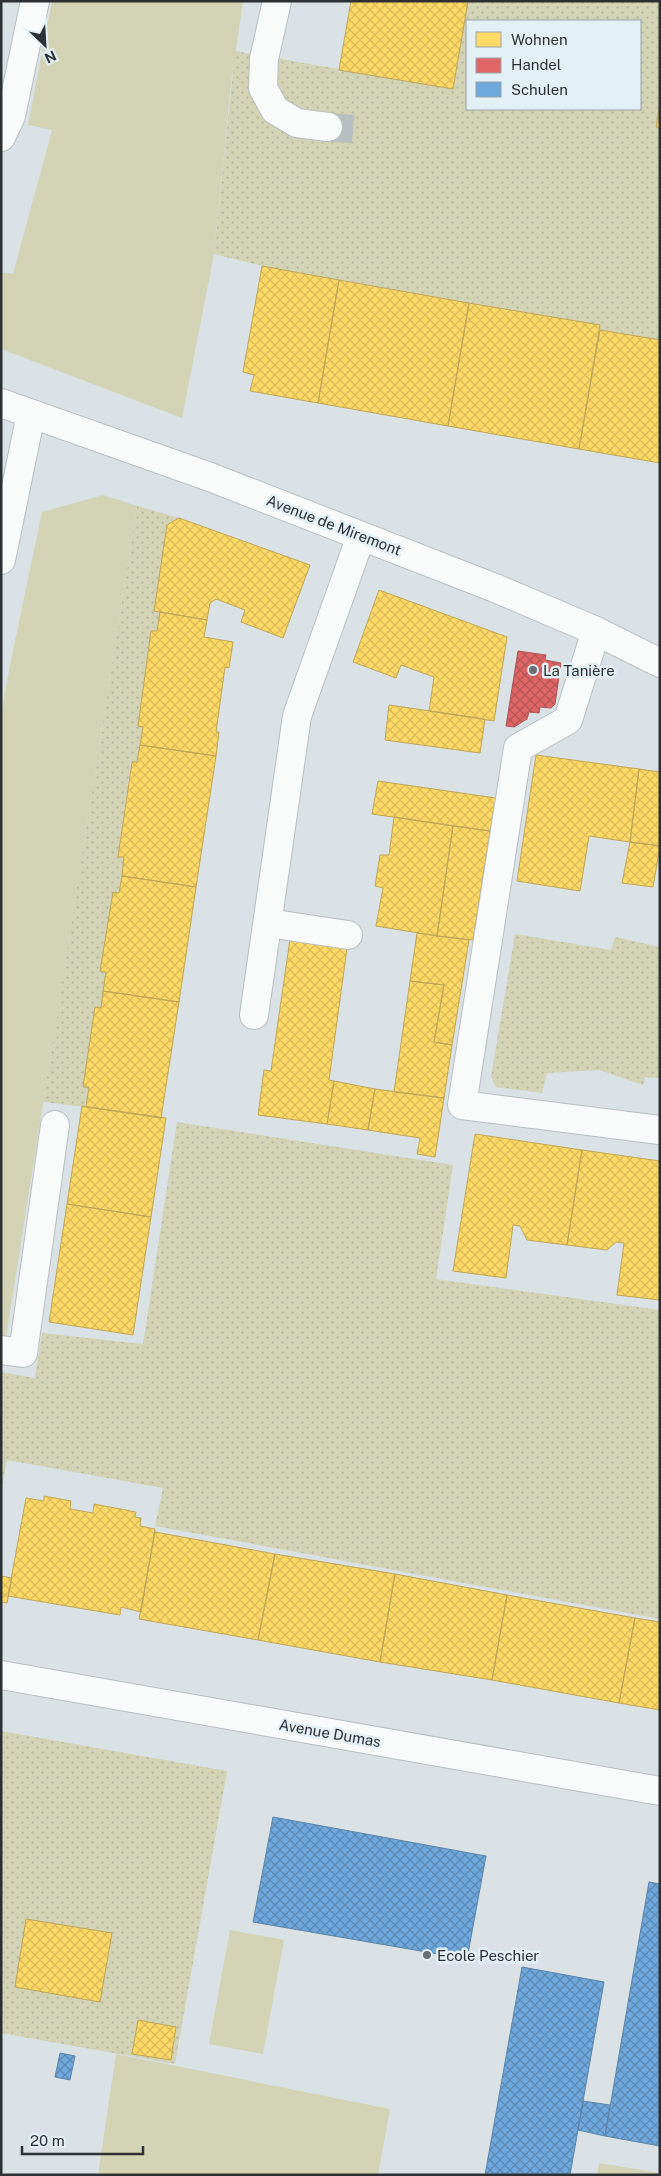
<svg xmlns="http://www.w3.org/2000/svg" width="661" height="2176" font-family="'Public Sans',sans-serif">
  <defs>
    <pattern id="grass-dots" width="8" height="8" patternUnits="userSpaceOnUse" patternTransform="scale(1.25)"><rect width="8" height="8" fill="#d3d3b6"/><path d="M2 2h.1M6 6h.1" fill="none" stroke="#b5b69d" stroke-width="1.8" stroke-linecap="round"/></pattern>
    <pattern id="homes-cross-hatch" width="8" height="8" patternUnits="userSpaceOnUse" patternTransform="scale(1.25)"><rect width="8" height="8" fill="#ffd966"/><path d="M0 0l8 8M0 8l8-8" fill="none" stroke="#dbbb59"/></pattern>
    <pattern id="shops-cross-hatch" width="8" height="8" patternUnits="userSpaceOnUse" patternTransform="scale(1.25)"><rect width="8" height="8" fill="#e06666"/><path d="M0 0l8 8M0 8l8-8" fill="none" stroke="#b65555"/></pattern>
    <pattern id="schools-cross-hatch" width="8" height="8" patternUnits="userSpaceOnUse" patternTransform="scale(1.25)"><rect width="8" height="8" fill="#6fa8dc"/><path d="M0 0l8 8M0 8l8-8" fill="none" stroke="#5c89b3"/></pattern>
  </defs>
  <rect width="100%" height="100%" fill="#dae2e5"/>
  <!-- grass -->
  <path fill="url(#grass-dots)" fill-rule="evenodd" d="M 468,1 L 660,1 L 660,104 L 656,127 L 660,128 L 660,340 L 600,330 L 599,325 L 262,266 L 214,254 L 235,51 L 453,89 ZM 467,21 L 640,21 L 640,109 L 467,109 Z
    M 137,506 L 179,518 L 167,525 L 154,611 L 160,612 L 157,631 L 151,631 L 138,725 L 143,727 L 137,762 L 131,762 L 118,856 L 124,857 L 122,876 L 101,1008 L 84,1087 L 89,1087 L 86,1107 L 43,1102 Z
    M 515,934 L 611,950 L 615,937 L 660,947 L 660,1078 L 645,1077 L 643,1085 L 599,1070 L 547,1073 L 542,1093 L 496,1087 L 491,1077 Z
    M 177,1122 L 453,1165 L 436,1279 L 660,1310 L 660,1619 L 155,1526 L 163,1488 L 7,1460 L 1,1494 L 1,1372 L 35,1378 L 42,1333 L 143,1344 Z
    M 1,1731 L 227,1771 L 175,2064 L 1,2033 Z"/>
  <!-- park -->
  <path fill="#d3d3b6" d="M 52,1 L 243,1 L 231,83 L 214,254 L 182,418 L 1,349 L 1,272 L 13,274 L 52,130 L 28,125 Z
    M 103,495 L 137,506 L 6,1338 L 1,1337 L 1,716 L 10,665 L 42,512 Z
    M 230,1930 L 284,1940 L 263,2054 L 209,2044 Z
    M 116,2054 L 390,2109 L 378,2175 L 98,2175 Z
    M 599,2163 L 660,2173 L 660,2175 L 597,2175 Z"/>
  <!-- homes -->
  <path fill="url(#homes-cross-hatch)" stroke="#c0a757" d="M 351,1 L 468,1 L 453,89 L 339,70 Z
    M 660,104 L 660,128 L 656,127 Z
    M 262,266 L 339,280 L 318,403 L 250,391 L 254,375 L 243,372 Z
    M 339,280 L 469,303 L 448,426 L 318,403 Z
    M 469,303 L 600,325 L 579,449 L 448,426 Z
    M 600,330 L 660,340 L 660,463 L 579,449 Z
    M 179,518 L 310,565 L 283,638 L 241,622 L 245,610 L 216,599 L 210,603 L 207,620 L 154,611 L 167,525 Z
    M 379,590 L 507,637 L 494,721 L 429,711 L 434,677 L 401,665 L 396,678 L 353,662 Z
    M 160,612 L 207,620 L 204,637 L 233,642 L 229,668 L 225,667 L 216,732 L 219,732 L 216,756 L 140,745 L 143,727 L 138,726 L 151,631 L 157,631 Z
    M 389,705 L 485,719 L 480,753 L 385,740 Z
    M 140,745 L 216,756 L 196,887 L 122,876 L 124,857 L 118,857 L 132,762 L 137,762 Z
    M 536,755 L 639,769 L 630,842 L 589,836 L 580,891 L 517,881 Z
    M 639,769 L 660,772 L 660,846 L 630,842 Z
    M 378,781 L 496,798 L 490,831 L 372,814 Z
    M 394,817 L 453,826 L 437,936 L 376,926 L 383,888 L 375,886 L 380,855 L 389,855 Z
    M 453,826 L 490,831 L 473,940 L 437,936 Z
    M 630,842 L 660,846 L 653,887 L 622,883 Z
    M 122,876 L 196,887 L 179,1002 L 103,991 L 106,972 L 100,971 L 113,892 L 119,893 Z
    M 417,933 L 469,940 L 452,1045 L 434,1042 L 444,985 L 410,981 Z
    M 290,939 L 347,948 L 329,1080 L 334,1081 L 327,1124 L 258,1115 L 264,1070 L 271,1071 Z
    M 410,981 L 444,985 L 434,1042 L 452,1045 L 444,1098 L 394,1092 Z
    M 103,991 L 179,1002 L 161,1118 L 86,1107 L 89,1087 L 83,1087 L 95,1007 L 101,1008 Z
    M 334,1081 L 375,1089 L 368,1130 L 327,1124 Z
    M 375,1089 L 444,1098 L 435,1157 L 417,1154 L 420,1138 L 368,1130 Z
    M 82,1106 L 166,1118 L 151,1217 L 67,1204 Z
    M 475,1134 L 582,1150 L 567,1245 L 527,1240 L 520,1226 L 513,1225 L 506,1278 L 453,1271 Z
    M 582,1150 L 660,1161 L 660,1300 L 617,1295 L 624,1243 L 616,1242 L 607,1250 L 567,1245 Z
    M 67,1204 L 151,1217 L 133,1335 L 49,1322 Z
    M 44,1496 L 71,1501 L 70,1509 L 93,1513 L 94,1504 L 136,1512 L 135,1517 L 141,1518 L 140,1526 L 155,1529 L 141,1612 L 121,1607 L 120,1615 L 8,1596 L 26,1498 L 44,1501 Z
    M 155,1532 L 275,1554 L 258,1640 L 139,1619 Z
    M 275,1554 L 395,1574 L 380,1662 L 258,1640 Z
    M 395,1574 L 507,1595 L 492,1680 L 380,1662 Z
    M 1,1576 L 12,1578 L 7,1603 L 1,1602 Z
    M 507,1595 L 635,1618 L 619,1703 L 492,1680 Z
    M 635,1618 L 660,1622 L 660,1710 L 619,1703 Z
    M 26,1919 L 112,1933 L 100,2002 L 15,1987 Z
    M 138,2020 L 176,2027 L 171,2060 L 132,2054 Z"/>
  <!-- shops -->
  <path fill="url(#shops-cross-hatch)" stroke="#aa5657" d="M 518,651 L 546,655 L 545,660 L 561,663 L 555,704 L 551,708 L 540,707 L 539,713 L 529,712 L 527,719 L 514,727 L 506,726 Z"/>
  <!-- schools -->
  <path fill="url(#schools-cross-hatch)" stroke="#5b84a9" d="M 273,1817 L 486,1856 L 467,1959 L 253,1922 Z
    M 649,1882 L 660,1884 L 660,2146 L 605,2136 Z
    M 522,1967 L 604,1982 L 570,2175 L 485,2175 Z
    M 60,2053 L 75,2056 L 70,2080 L 55,2077 Z
    M 583,2101 L 610,2105 L 605,2136 L 578,2130 Z"/>
  <g fill="none" stroke-linecap="round" stroke-linejoin="round">
    <!-- minor-tunnel -->
    <path stroke="#b7bfc1" stroke-width="28" stroke-dasharray="28 14" stroke-linecap="butt" d="M 328,127 L 353,129"/>
    <!-- minor casing -->
    <g stroke="#babfc1" stroke-width="30">
      <path id="minor" d="M 277,1 L 264,59 L 263,88 L 275,110 L 297,123 L 328,127
        M 1,137 L 11,116 L 35,1
        M 1,403 L 210,477 L 495,588 L 596,631 L 660,663
        M 1,560 L 31,414
        M 596,631 L 568,720 L 518,748 L 462,1105 L 660,1130
        M 268,923 L 348,935
        M 254,1015 L 297,716 L 361,536
        M 1,1350 L 23,1353 L 55,1125
        M 1,1675 L 660,1791"/>
    </g>
    <!-- minor -->
    <use href="#minor" stroke="#f9fbfb" stroke-width="28"/>
  </g>
  <!-- markers -->
  <g fill="#6a6f71" stroke="#e3f0f6" stroke-width="2">
    <circle cx="533" cy="670" r="5"/>
    <circle cx="427" cy="1955" r="5"/>
  </g>
  <g text-anchor="middle" dominant-baseline="central" stroke-width="5" stroke-linejoin="round" paint-order="stroke">
    <!-- street labels -->
    <g font-size="15" fill="#2d3133" stroke="#e3f0f6">
      <text transform="translate(334 525) rotate(21)">Avenue de Miremont</text>
      <text transform="translate(330 1733) rotate(10)">Avenue Dumas</text>
    </g>
    <!-- poi labels -->
    <g font-size="15" fill="#2d3133" stroke="#e3f0f6" text-anchor="start">
      <text x="543" y="670">La Tanière</text>
      <text x="437" y="1955">Ecole Peschier</text>
    </g>
  </g>
  <!-- border -->
  <rect width="661" height="2176" fill="none" stroke="#2d3133" stroke-width="5"/>
  <!-- legend -->
  <rect x="466" y="20" width="175" height="90" fill="#e3f0f6" stroke="#9aa4a8"/>
  <rect x="476" y="32" width="25" height="15" fill="#ffd966" stroke="#9aa4a8"/>
  <text x="511" y="45" font-size="15" fill="#2d3133">Wohnen</text>
  <rect x="476" y="58" width="25" height="15" fill="#e06666" stroke="#9aa4a8"/>
  <text x="511" y="70" font-size="15" fill="#2d3133">Handel</text>
  <rect x="476" y="82" width="25" height="15" fill="#6fa8dc" stroke="#9aa4a8"/>
  <text x="511" y="95" font-size="15" fill="#2d3133">Schulen</text>
  <!-- north arrow -->
  <g transform="translate(45 45) rotate(155)" stroke="#e3f0f6" stroke-width="4" paint-order="stroke">
  <path d="M0-4L9 19L0 12L-9 19Z" fill="#2d3133"/>
  <text y="-8" font-size="14" font-weight="bold" text-anchor="middle" fill="#2d3133">N</text>
  </g>
  <!-- scale -->
  <path d="M22 2146v8h121v-8" fill="none" stroke="#2d3133" stroke-width="2.5"/>
  <text x="30" y="2146" font-size="15" fill="#2d3133" stroke="#e3f0f6" stroke-width="4" paint-order="stroke">20 m</text>
</svg>
